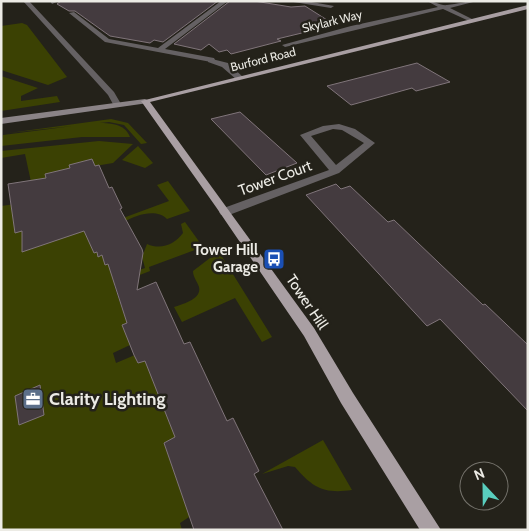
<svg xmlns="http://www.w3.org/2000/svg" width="529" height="531" font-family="Cabin,sans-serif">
  <rect width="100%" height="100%" fill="#24221a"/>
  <!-- green -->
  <path fill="#3b4103" d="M 22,23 L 27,25 L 67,77 L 48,85 L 1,70 L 1,26 Z
    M 1,76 L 38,88 L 21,96 L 21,101 L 57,96 L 60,102 L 1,111 Z
    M 111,119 L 128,123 L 147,143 L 141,144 L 124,125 L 109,122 L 9,133 Z
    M 96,123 C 109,123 125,123 130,137 L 82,137 L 1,146 L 3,135 Z
    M 99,141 L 133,144 L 113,163 L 95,166 L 92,159 L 70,165 L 70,168 L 46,174 L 76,196 L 112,187 L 94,253 L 97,252 L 98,256 L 102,255 L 117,262 L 122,276 L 145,268 L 142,257 L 147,244 C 161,250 174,245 183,233 L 181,224 L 185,222 L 203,247 L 149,267 L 150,271 L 114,285 L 127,323 L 122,325 L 145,338 L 113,353 L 116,363 L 135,355 L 138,363 L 145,361 L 188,431 L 164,443 L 186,506 L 218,498 L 180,523 L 182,530 L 1,530 L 1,206 L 23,203 L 31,182 L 25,154 L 1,158 L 1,151 Z
    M 138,146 L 153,163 L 145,168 L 122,160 Z
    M 168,181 L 190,211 L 167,219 C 156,208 136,215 124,222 L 123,218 L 169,201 L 157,185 Z
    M 221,255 L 272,337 L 262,342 L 235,298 L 182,322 L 174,307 C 183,304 202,299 199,287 C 197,281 193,277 193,271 L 210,258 Z
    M 323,440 L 352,490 C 324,494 313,488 295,467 L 288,466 L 262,474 Z"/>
  <!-- building -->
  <path fill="#443b3f" stroke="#80757a" d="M 61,1 L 218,1 L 163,42 L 154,40 L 150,43 L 110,36 L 75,11 L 69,11 L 57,4 Z
    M 230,1 L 254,1 L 291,7 L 305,6 L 335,25 L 277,39 L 281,41 L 231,54 L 227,50 L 219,52 L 209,44 L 201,50 L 174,44 Z
    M 417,63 L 450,82 L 416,91 L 412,88 L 351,105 L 327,86 Z
    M 240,112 L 297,163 L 266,175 L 211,119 Z
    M 92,159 L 95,166 L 99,165 L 109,188 L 112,187 L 122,208 L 120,209 L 142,249 L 143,253 L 137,290 L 156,282 L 184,344 L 190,342 L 227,421 L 233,418 L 259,471 L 254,474 L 283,530 L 194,530 L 164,443 L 175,437 L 145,361 L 138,363 L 134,355 L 122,325 L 127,323 L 108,264 L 105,265 L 102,255 L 98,257 L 97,252 L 94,253 L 84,231 L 22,252 L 22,231 L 15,233 L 8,184 L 46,178 L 45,174 L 70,168 L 69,165 Z
    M 336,184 L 341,189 L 350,186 L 388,222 L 394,220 L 483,305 L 485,304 L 528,345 L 528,411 L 440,319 L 427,326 L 306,195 Z
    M 40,385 L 44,415 L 19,425 L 15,396 Z"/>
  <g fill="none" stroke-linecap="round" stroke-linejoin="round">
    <!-- service -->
    <path fill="#656163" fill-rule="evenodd" d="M 208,58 L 228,63 L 244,78 L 237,80 L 222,67 L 208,62 Z
      M 339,124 L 355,129 L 375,143 L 339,173 L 229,215 L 221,215 L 219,212 L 221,209 L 329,170 L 300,135 L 323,126 ZM 333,129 L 342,130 L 364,143 L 336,165 L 311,136 Z"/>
    <!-- minor -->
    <path fill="#656163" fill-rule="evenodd" d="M 23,1 L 29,1 L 114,92 L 121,104 L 120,106 L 114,106 L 108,95 Z
      M 50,1 L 59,1 L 52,4 Z
      M 221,1 L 228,1 L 165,49 L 214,58 L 215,60 L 211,62 L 105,42 L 69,13 L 74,12 L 109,39 L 158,48 Z
      M 287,1 L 306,1 L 334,6 L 331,8 Z
      M 427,1 C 434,1 441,6 447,5 C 458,4 466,1 477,1 L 450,8 L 474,20 L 469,21 L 443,9 L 285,47 L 282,45 L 351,26 L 438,7 Z"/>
    <!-- secondary -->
    <path fill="#8b8487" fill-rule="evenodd" d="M 145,99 L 149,101 L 148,103 L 1,124 L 1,118 Z"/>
    <!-- primary -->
    <path fill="#a99fa3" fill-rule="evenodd" d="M 528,5 L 528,9 L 150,102 L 314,328 L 353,393 L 441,530 L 420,530 L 341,403 L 304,336 L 216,207 L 141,101 Z"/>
  </g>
  <!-- icons -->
  <defs>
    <g id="bus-square" transform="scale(1.125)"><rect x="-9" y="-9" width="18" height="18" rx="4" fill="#1a4fb4" stroke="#24221a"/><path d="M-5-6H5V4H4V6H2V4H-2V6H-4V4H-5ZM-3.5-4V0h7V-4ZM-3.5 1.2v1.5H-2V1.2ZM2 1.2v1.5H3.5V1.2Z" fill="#fff"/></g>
    <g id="office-square" transform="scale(1.125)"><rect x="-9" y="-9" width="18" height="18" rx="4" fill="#5c6f8a" stroke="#24221a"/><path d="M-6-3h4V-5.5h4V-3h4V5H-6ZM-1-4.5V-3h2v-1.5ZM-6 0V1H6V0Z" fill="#fff"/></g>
  </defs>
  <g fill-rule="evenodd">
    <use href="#bus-square" x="274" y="259"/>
    <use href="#office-square" x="33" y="399"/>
  </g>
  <g text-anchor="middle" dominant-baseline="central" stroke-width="5" stroke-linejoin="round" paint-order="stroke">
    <!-- far-street labels -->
    <g font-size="12" fill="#ecebe5" stroke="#24221a">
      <text transform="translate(332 21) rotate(-14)">Skylark Way</text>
      <text transform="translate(263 59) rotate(-14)">Burford Road</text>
    </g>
    <!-- street labels -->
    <g font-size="15" fill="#ecebe5" stroke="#24221a">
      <text transform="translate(275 178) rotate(-20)">Tower Court</text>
      <text transform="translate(307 302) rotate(56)">Tower Hill</text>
    </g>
    <!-- poi labels -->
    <g font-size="15" font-weight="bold" fill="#ecebe5" stroke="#24221a" text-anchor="end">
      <text x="258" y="250">Tower Hill<tspan x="258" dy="17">Garage</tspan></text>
    </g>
    <!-- near-poi labels -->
    <g font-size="18" font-weight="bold" fill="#ecebe5" stroke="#24221a" text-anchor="start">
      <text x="49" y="399">Clarity Lighting</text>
    </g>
  </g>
  <!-- border -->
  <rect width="529" height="531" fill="none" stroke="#ecebe5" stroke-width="5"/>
  <!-- north arrow -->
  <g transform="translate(484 486) rotate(338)"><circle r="24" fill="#24221a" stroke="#74726b"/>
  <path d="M0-4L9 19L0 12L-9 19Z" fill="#59cebe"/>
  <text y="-8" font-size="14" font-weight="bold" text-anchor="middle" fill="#ecebe5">N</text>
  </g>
</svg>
